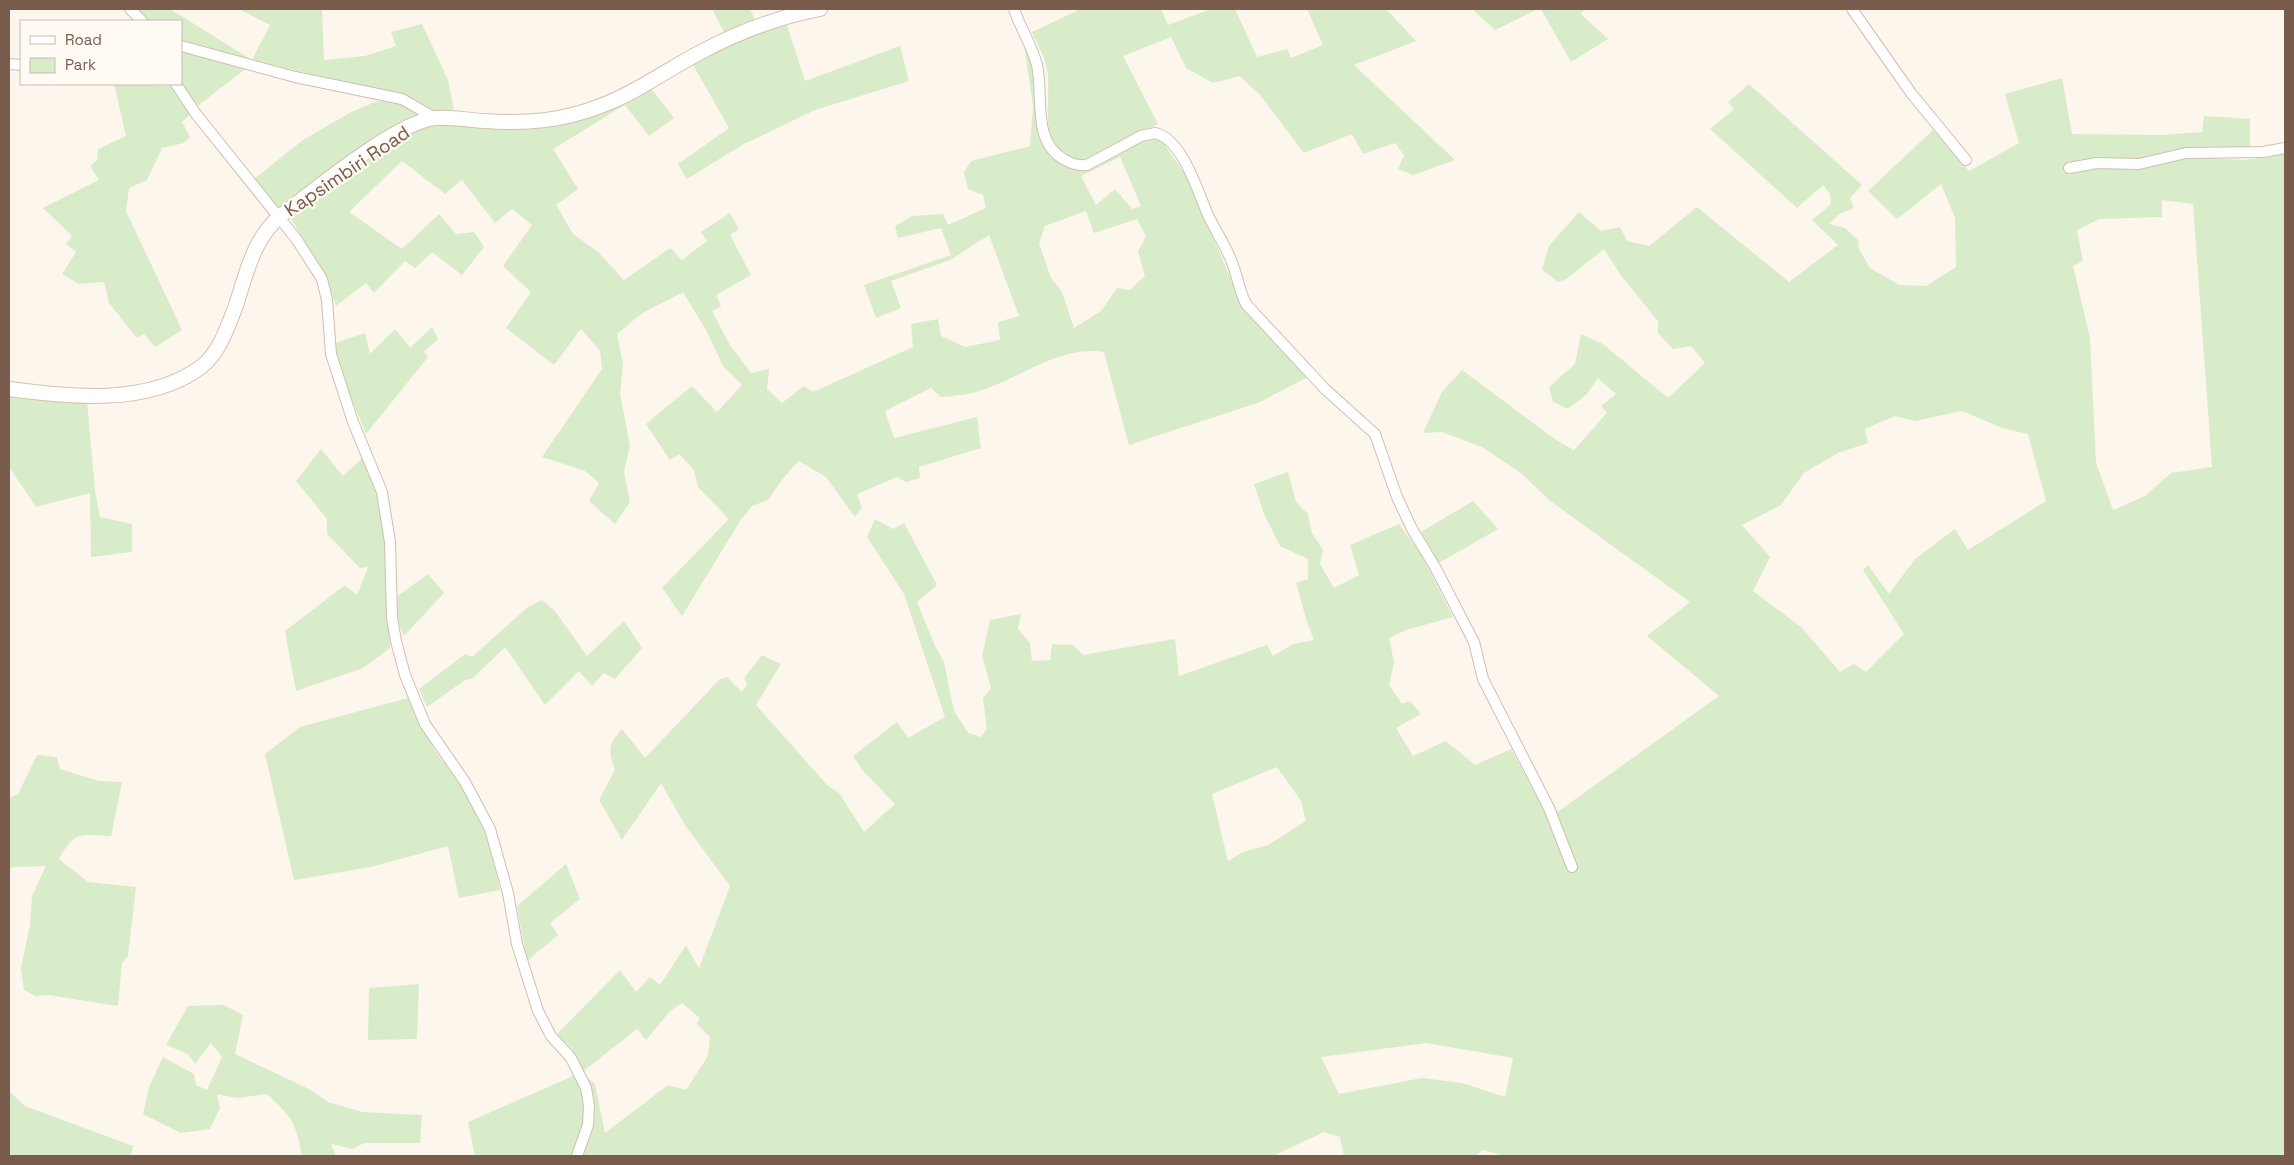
<svg xmlns="http://www.w3.org/2000/svg" width="2294" height="1165" font-family="'Space Grotesk',sans-serif">
  <rect width="100%" height="100%" fill="#fdf6ec"/>
  <!-- green -->
  <path fill="#d8ecc9" fill-rule="evenodd" d="M 136,9 L 170,9 L 252,60 L 270,25 L 239,9 L 322,9 L 324,60 L 365,56 L 396,46 L 391,32 L 422,24 L 448,80 L 454,110 L 434,110 L 412,98 L 181,43 L 181,21 L 148,21 Z
    M 712,9 L 750,9 L 755,20 L 724,32 Z
    M 1081,9 L 1161,9 L 1168,25 L 1211,9 L 1235,9 L 1257,57 L 1287,49 L 1291,58 L 1323,45 L 1307,9 L 1386,9 L 1416,41 L 1354,65 L 1455,160 L 1413,175 L 1398,169 L 1404,155 L 1395,143 L 1363,154 L 1352,134 L 1304,153 L 1260,95 L 1240,76 L 1213,83 L 1186,68 L 1171,37 L 1123,56 L 1158,124 L 1087,161 C 1030,159 1055,99 1046,64 C 1043,53 1036,43 1032,32 Z
    M 1472,9 L 1538,9 L 1495,30 Z
    M 1541,9 L 1585,9 L 1581,14 L 1608,39 L 1571,62 Z
    M 787,25 L 805,81 L 900,46 L 909,81 L 815,110 L 742,145 L 687,179 L 678,164 L 729,128 L 692,63 L 735,42 Z
    M 1024,45 L 1031,59 L 1038,95 L 1039,132 L 1046,148 L 1059,162 L 1074,170 L 1086,170 L 1137,142 L 1150,137 L 1162,141 L 1189,180 L 1241,303 L 1308,377 L 1260,402 L 1129,445 L 1104,352 C 1058,345 1019,380 976,392 C 965,395 952,396 941,397 L 931,388 L 885,411 L 894,438 L 977,417 L 981,448 L 919,467 L 920,478 L 906,482 L 897,477 L 857,494 L 862,507 L 855,517 L 826,477 L 799,461 L 784,477 L 768,500 L 752,506 L 740,521 L 682,616 L 662,588 L 729,519 L 698,487 L 694,470 L 679,454 L 670,460 L 646,424 L 692,386 L 717,412 L 742,385 L 723,366 L 706,330 L 683,292 L 641,314 L 617,334 L 623,364 L 620,393 L 630,446 L 624,472 L 630,502 L 615,524 L 589,501 L 599,483 L 585,471 L 542,457 L 602,369 L 600,351 L 581,329 L 554,365 L 506,328 L 531,292 L 503,266 L 532,225 L 512,209 L 495,223 L 462,180 L 445,194 L 402,161 L 349,212 L 402,249 L 439,214 L 456,234 L 474,232 L 484,247 L 462,275 L 432,252 L 415,268 L 405,261 L 374,293 L 366,283 L 336,306 L 326,276 L 289,216 L 325,192 L 339,178 L 371,155 L 425,126 L 463,124 L 512,129 L 541,128 L 579,120 L 650,87 L 674,118 L 649,136 L 625,105 L 553,149 L 578,189 L 556,205 L 573,234 L 598,252 L 624,280 L 670,248 L 682,260 L 707,241 L 701,232 L 730,213 L 739,229 L 730,235 L 751,275 L 716,295 L 721,306 L 712,311 L 730,345 L 751,373 L 769,369 L 767,389 L 782,403 L 804,386 L 813,392 L 913,347 L 911,324 L 938,319 L 941,336 L 965,347 L 1000,340 L 998,322 L 1019,316 L 989,235 L 950,260 L 891,281 L 901,308 L 876,318 L 864,285 L 951,255 L 941,228 L 898,238 L 895,226 L 912,216 L 943,214 L 948,225 L 986,208 L 983,195 L 968,189 L 964,172 L 971,161 L 1030,146 L 1033,106 ZM 1120,157 L 1141,206 L 1132,209 L 1115,189 L 1096,205 L 1081,176 ZM 1086,211 L 1094,233 L 1137,219 L 1146,236 L 1138,252 L 1145,276 L 1130,290 L 1117,288 L 1101,311 L 1074,328 L 1062,292 L 1051,278 L 1039,243 L 1045,226 Z
    M 181,51 L 247,68 L 196,107 L 181,84 Z
    M 2062,78 L 2072,134 L 2162,135 L 2202,132 L 2204,116 L 2250,119 L 2250,147 L 2190,148 L 2158,155 L 2142,161 L 2102,158 L 2066,167 L 2068,173 L 2097,167 L 2147,168 L 2175,159 L 2195,157 L 2243,160 L 2271,157 L 2285,153 L 2285,1156 L 1504,1156 L 1483,1150 L 1475,1156 L 1344,1156 L 1340,1137 L 1324,1132 L 1273,1156 L 475,1156 L 468,1122 L 580,1073 L 572,1049 L 557,1034 L 620,970 L 636,992 L 650,977 L 660,985 L 686,945 L 699,968 L 730,886 L 685,825 L 661,783 L 622,840 L 599,800 L 615,770 C 608,751 608,744 622,729 L 645,758 L 720,679 L 727,677 L 742,692 L 747,685 L 744,678 L 762,655 L 781,664 L 756,705 L 827,785 L 839,793 L 864,832 L 895,804 L 864,772 L 853,756 L 897,722 L 908,738 L 945,717 L 904,594 L 867,537 L 875,519 L 893,529 L 904,523 L 937,585 L 917,602 L 935,646 L 944,662 L 954,711 L 968,733 L 981,737 L 987,729 L 983,698 L 991,688 L 982,656 L 990,620 L 1021,614 L 1018,629 L 1030,643 L 1032,661 L 1050,660 L 1052,644 L 1073,645 L 1083,655 L 1175,639 L 1179,676 L 1267,645 L 1273,656 L 1293,644 L 1314,640 L 1307,622 L 1296,583 L 1308,579 L 1308,559 L 1280,546 L 1264,514 L 1254,484 L 1288,472 L 1296,502 L 1308,514 L 1312,533 L 1323,550 L 1320,564 L 1334,588 L 1359,575 L 1350,545 L 1399,524 L 1421,554 L 1453,617 L 1406,630 L 1389,638 L 1394,662 L 1389,685 L 1402,704 L 1410,701 L 1421,714 L 1396,728 L 1413,756 L 1446,741 L 1475,765 L 1511,749 L 1550,822 L 1569,871 L 1578,867 L 1556,813 L 1719,696 L 1647,636 L 1690,602 L 1549,500 L 1522,474 L 1482,447 L 1442,432 L 1423,433 L 1442,392 L 1462,370 L 1556,440 L 1574,450 L 1607,413 L 1601,406 L 1616,394 L 1598,378 L 1587,394 L 1568,409 L 1553,402 L 1549,387 L 1575,364 L 1581,334 L 1603,344 L 1668,398 L 1705,363 L 1691,346 L 1673,349 L 1658,333 L 1658,321 L 1622,277 L 1604,249 L 1566,279 L 1558,282 L 1542,269 L 1549,246 L 1579,212 L 1601,231 L 1620,227 L 1627,241 L 1649,246 L 1697,207 L 1789,282 L 1838,245 L 1812,220 L 1831,204 L 1830,194 L 1823,185 L 1797,208 L 1710,129 L 1734,109 L 1728,102 L 1749,84 L 1862,185 L 1850,198 L 1854,208 L 1839,214 L 1829,224 L 1845,228 L 1858,240 L 1859,249 L 1870,268 L 1899,285 L 1926,286 L 1956,267 L 1955,218 L 1941,184 L 1897,219 L 1868,191 L 1933,130 L 1969,171 L 2019,143 L 2005,94 ZM 2162,200 L 2193,204 L 2212,467 L 2171,473 L 2145,496 L 2113,510 L 2096,463 L 2090,338 L 2073,266 L 2083,261 L 2077,230 L 2099,219 L 2162,217 ZM 1962,411 L 2002,428 L 2028,434 L 2046,501 L 1968,550 L 1955,529 L 1915,559 L 1889,594 L 1868,565 L 1863,570 L 1904,634 L 1866,672 L 1854,664 L 1840,672 L 1801,627 L 1753,591 L 1770,557 L 1742,525 L 1781,505 L 1804,473 L 1838,453 L 1868,443 L 1865,429 L 1895,416 L 1915,421 ZM 1277,767 L 1301,801 L 1306,821 L 1268,845 L 1243,852 L 1228,861 L 1212,794 ZM 682,1003 L 700,1018 L 697,1024 L 710,1037 L 708,1056 L 686,1090 L 668,1085 L 605,1133 L 595,1084 L 581,1073 L 637,1029 L 646,1040 L 670,1011 ZM 1426,1043 L 1513,1058 L 1505,1097 L 1462,1083 L 1422,1078 L 1339,1094 L 1321,1057 Z
    M 114,84 L 170,86 L 190,115 L 182,122 L 190,137 L 184,143 L 162,148 L 147,180 L 129,188 L 126,211 L 182,330 L 155,347 L 144,334 L 137,338 L 109,303 L 104,282 L 79,284 L 62,274 L 76,252 L 66,244 L 72,236 L 43,208 L 99,180 L 90,166 L 97,160 L 98,149 L 126,136 Z
    M 378,101 L 400,104 L 420,115 C 372,134 320,179 278,209 L 254,179 L 303,140 L 351,112 Z
    M 432,327 L 438,339 L 424,352 L 428,357 L 366,434 L 338,366 L 335,343 L 365,333 L 370,354 L 395,329 L 410,348 Z
    M 9,395 L 87,401 L 95,491 L 100,517 L 132,524 L 132,552 L 91,557 L 90,493 L 36,507 L 9,467 Z
    M 321,449 L 343,476 L 363,457 C 368,469 375,481 378,493 C 390,544 386,597 390,648 L 363,668 L 296,691 L 285,631 L 345,585 L 357,595 L 368,567 L 360,568 L 327,534 L 327,519 L 296,481 Z
    M 1473,501 L 1498,529 L 1439,563 L 1421,532 Z
    M 428,574 L 444,593 L 404,636 L 399,625 L 396,597 Z
    M 542,600 L 555,611 L 587,656 L 624,621 L 642,648 L 615,679 L 604,673 L 592,686 L 579,671 L 545,705 L 505,647 L 472,679 L 465,680 L 427,707 L 419,689 L 465,654 L 472,657 L 528,607 Z
    M 408,698 L 435,751 L 467,793 L 487,835 L 500,890 L 459,898 L 448,846 L 371,867 L 294,880 L 265,754 L 300,727 Z
    M 37,755 L 57,757 L 60,769 L 99,781 L 122,782 L 111,836 C 80,835 75,830 59,859 L 88,882 L 136,887 L 128,956 L 122,963 L 118,1006 L 48,995 L 35,996 L 24,990 L 21,968 L 30,925 L 32,896 L 46,866 L 13,867 L 9,871 L 9,798 L 18,794 Z
    M 566,864 L 580,899 L 550,923 L 558,935 L 527,961 L 517,906 Z
    M 419,984 L 417,1039 L 368,1040 L 369,988 Z
    M 224,1005 L 243,1015 L 235,1054 L 311,1090 L 328,1102 L 362,1112 L 422,1115 L 420,1143 L 364,1143 L 353,1149 L 331,1144 L 336,1156 L 302,1156 C 296,1123 292,1117 267,1094 L 237,1098 L 217,1094 L 220,1108 L 210,1129 L 181,1133 L 143,1114 L 149,1087 L 163,1057 L 194,1074 L 196,1085 L 207,1090 L 222,1057 L 211,1043 L 195,1064 L 188,1054 L 166,1045 L 188,1006 Z
    M 9,1091 L 25,1106 L 133,1146 L 131,1156 L 9,1156 Z"/>
  <g fill="none" stroke-linecap="round" stroke-linejoin="round">
    <!-- street casing -->
    <g stroke="#d1beb0" stroke-width="12">
      <path id="street" d="M 130,9 L 142,21
        M 1014,9 C 1020,28 1032,45 1037,65 C 1044,96 1031,142 1065,160 C 1072,164 1078,166 1087,165 L 1141,136 L 1155,133 C 1183,139 1198,193 1208,215 C 1216,232 1228,249 1234,268 C 1238,280 1240,292 1246,304 L 1325,389 L 1375,434 L 1397,497 L 1412,529 L 1435,567 L 1474,642 L 1483,679 L 1549,808 L 1572,867
        M 1852,9 L 1911,93 L 1966,160
        M 181,46 L 295,77 L 402,99 L 435,118
        M 9,64 L 21,65
        M 176,84 L 196,114 L 297,240 L 322,279 L 327,300 L 331,354 L 353,422 L 382,492 L 390,542 L 392,618 L 396,641 L 405,675 L 425,724 L 465,782 L 490,829 L 508,893 L 517,944 L 538,1011 L 551,1036 L 571,1058 L 586,1088 L 589,1105 L 588,1125 L 577,1156
        M 2069,168 L 2097,163 L 2139,164 L 2186,153 L 2263,152 L 2285,148"/>
    </g>
    <!-- secondary casing -->
    <g stroke="#d6c0b0" stroke-width="16">
      <path id="secondary" d="M 9,389 C 70,397 148,406 201,367 C 219,353 227,329 235,308 C 246,276 252,241 279,217 C 312,192 396,122 435,118 C 451,117 468,120 484,121 C 527,124 563,121 603,105 C 637,92 667,70 699,53 C 736,33 779,17 820,9"/>
    </g>
    <!-- street -->
    <use href="#street" stroke="#fff" stroke-width="10"/>
    <!-- secondary -->
    <use href="#secondary" stroke="#fff" stroke-width="14"/>
  </g>
  <g text-anchor="middle" dominant-baseline="central" stroke-width="4.5" stroke-linejoin="round" paint-order="stroke">
    <!-- street labels -->
    <g font-size="19" fill="#7a5c4d" stroke="#fffaf3">
      <text transform="translate(347 171) rotate(-34)">Kapsimbiri Road</text>
    </g>
  </g>
  <!-- border -->
  <rect width="2294" height="1165" fill="none" stroke="#7a5c4d" stroke-width="20"/>
  <!-- legend -->
  <rect x="20" y="20" width="162" height="65" fill="#fffaf3" stroke="#cabbb1"/>
  <rect x="30" y="36" width="25" height="8" fill="#ffffff" stroke="#cabbb1"/>
  <text x="65" y="45" font-size="15" fill="#7a5c4d">Road</text>
  <rect x="30" y="58" width="25" height="15" fill="#d8ecc9" stroke="#cabbb1"/>
  <text x="65" y="70" font-size="15" fill="#7a5c4d">Park</text>
</svg>
